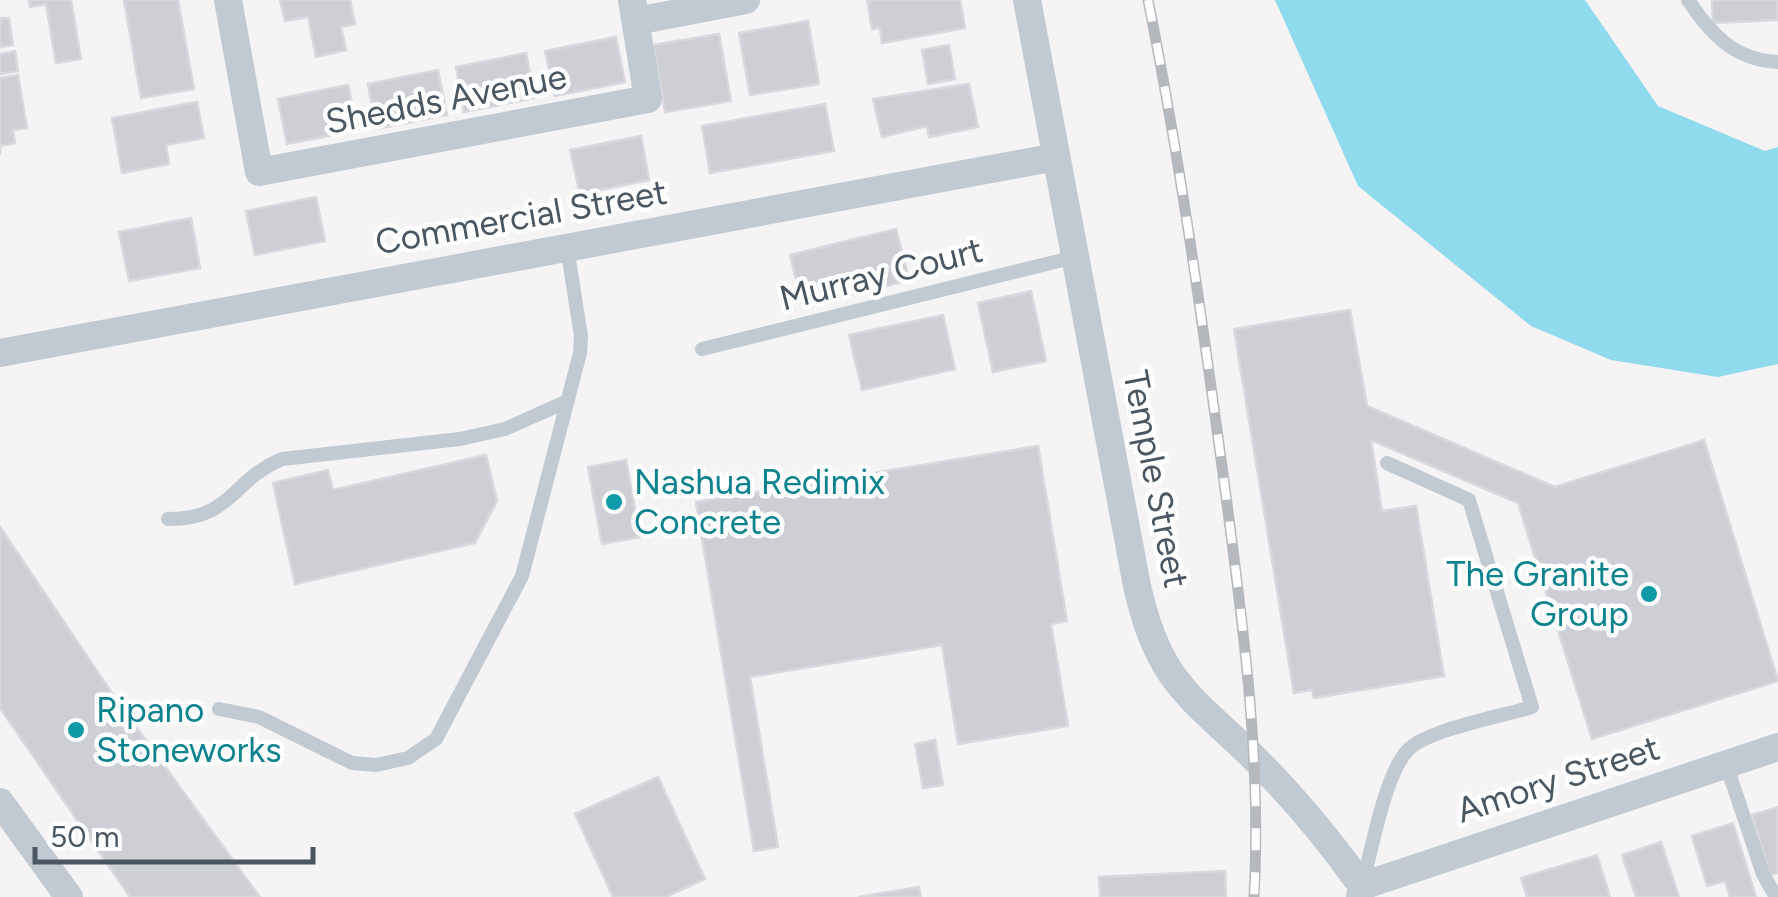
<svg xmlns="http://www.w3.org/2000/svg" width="1778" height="897" font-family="Figtree,sans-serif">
  <rect width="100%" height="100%" fill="#f5f3f3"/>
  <!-- water -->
  <path fill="#90daee" d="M 1275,0 L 1585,0 L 1658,106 L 1765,151 L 1778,147 L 1778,364 L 1718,377 L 1611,360 L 1531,326 L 1358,186 Z"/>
  <!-- building -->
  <path fill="#cdcfd5" stroke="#d7d9de" stroke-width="2.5" d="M 29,0 L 71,0 L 81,59 L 56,63 L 46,4 L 30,7 Z
    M 124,0 L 178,0 L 194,89 L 141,98 Z
    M 280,0 L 350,0 L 355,24 L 341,27 L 346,50 L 316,57 L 308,17 L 285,21 Z
    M 867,0 L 960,0 L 965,28 L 882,43 L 880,28 L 872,29 Z
    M 1712,0 L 1778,0 L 1778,20 L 1713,23 Z
    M 0,18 L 9,18 L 13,45 L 0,47 Z
    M 808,21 L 819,84 L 750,95 L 739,33 Z
    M 719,34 L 731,101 L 665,112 L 653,45 Z
    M 616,37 L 625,82 L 555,96 L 545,51 Z
    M 949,45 L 955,79 L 928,84 L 922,50 Z
    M 15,51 L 18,71 L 0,74 L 0,54 Z
    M 526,53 L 535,98 L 464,112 L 456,67 Z
    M 438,70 L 447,115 L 376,129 L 368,84 Z
    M 18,75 L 27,128 L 13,130 L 15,143 L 0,146 L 0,155 L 0,78 Z
    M 969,84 L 978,127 L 929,137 L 927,126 L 882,137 L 873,99 Z
    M 348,85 L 358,130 L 287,144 L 278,99 Z
    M 197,102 L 204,138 L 166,145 L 169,164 L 122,173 L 112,118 Z
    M 825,104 L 834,151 L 710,173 L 702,126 Z
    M 641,136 L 649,180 L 580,194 L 570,150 Z
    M 316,197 L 325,241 L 255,255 L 246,211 Z
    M 191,218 L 200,268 L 129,281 L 119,232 Z
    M 896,229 L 909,280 L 803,307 L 790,255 Z
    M 1031,291 L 1046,361 L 993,372 L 978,303 Z
    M 1350,310 L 1367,406 L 1555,487 L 1704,440 L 1778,681 L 1592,739 L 1518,503 L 1371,440 L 1382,511 L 1416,506 L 1444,676 L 1314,698 L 1312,690 L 1294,693 L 1234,329 Z
    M 943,315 L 955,369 L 862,390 L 849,335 Z
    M 1038,446 L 1067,621 L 1051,624 L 1068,726 L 958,744 L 942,645 L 750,677 L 778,847 L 754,851 L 696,502 Z
    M 486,455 L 497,501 L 475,543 L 295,584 L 273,483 L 328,470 L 333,490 Z
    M 626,460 L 640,537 L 602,544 L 588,467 Z
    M 0,527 L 118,702 L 260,897 L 130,897 L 0,708 Z
    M 935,740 L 943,785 L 923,788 L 915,744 Z
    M 658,777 L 705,879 L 666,897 L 613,897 L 575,814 Z
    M 1778,807 L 1778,873 L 1770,875 L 1752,815 Z
    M 1733,823 L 1756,897 L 1730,897 L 1725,881 L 1707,886 L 1692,836 Z
    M 1661,842 L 1679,897 L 1636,897 L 1622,855 Z
    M 1597,855 L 1610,897 L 1527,897 L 1521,878 Z
    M 1225,871 L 1226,897 L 1100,897 L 1099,877 Z
    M 919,887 L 921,897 L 858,897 Z"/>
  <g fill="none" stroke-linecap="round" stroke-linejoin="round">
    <!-- service -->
    <path stroke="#c1cad2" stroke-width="14" d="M 1688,0 C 1711,34 1734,60 1778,62
      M 702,349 L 1075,257
      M 168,519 C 233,519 230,481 282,459 L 460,439 L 505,429 L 568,401
      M 219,709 L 259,717 L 352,763 L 376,765 L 408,758 L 436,739 L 522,576 L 580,353 L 581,336 L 567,247
      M 1726,764 L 1763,874 L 1776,897
      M 1362,885 C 1372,850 1384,777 1407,751 C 1425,730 1503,716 1532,707 L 1469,500 L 1387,463"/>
    <!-- minor -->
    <path stroke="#c1cad2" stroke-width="28" d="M 228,0 L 259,172 L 648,99 L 632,0
      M 1027,0 L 1137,586 C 1158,679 1186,693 1251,755 C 1291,794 1329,840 1362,886 L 1360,897
      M 636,21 L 746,0
      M 0,353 L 1056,157
      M 0,802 L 69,897
      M 1362,886 L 1778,747"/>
    <!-- rail casing -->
    <g stroke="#b5b8bd" stroke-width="11">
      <path id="rail" d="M 1148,0 C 1180,159 1202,320 1224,481 C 1242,618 1262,758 1254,897"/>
    </g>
    <!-- rail -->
    <use href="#rail" stroke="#fff" stroke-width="8" stroke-dasharray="22" stroke-linecap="butt"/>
  </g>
  <!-- markers -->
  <g fill="#0f9aa8" stroke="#fff" stroke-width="4">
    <circle cx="614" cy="502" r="10"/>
    <circle cx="1649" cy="594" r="10"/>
    <circle cx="76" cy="730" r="10"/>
  </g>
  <g text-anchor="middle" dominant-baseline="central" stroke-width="9" stroke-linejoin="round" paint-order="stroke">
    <!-- street labels -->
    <g font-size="35" fill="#4a5661" stroke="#fff">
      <text transform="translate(446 99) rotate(-11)">Shedds Avenue</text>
      <text transform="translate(521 217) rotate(-10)">Commercial Street</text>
      <text transform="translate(881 274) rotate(-14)">Murray Court</text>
      <text transform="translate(1156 479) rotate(79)">Temple Street</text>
      <text transform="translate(1558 779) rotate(-18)">Amory Street</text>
    </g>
    <!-- culture labels -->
    <g font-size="35" fill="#0d838f" stroke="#fff" text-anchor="start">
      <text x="634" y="482">Nashua Redimix<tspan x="634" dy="40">Concrete</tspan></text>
      <text x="1629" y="574" text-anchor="end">The Granite<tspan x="1629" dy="40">Group</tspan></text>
      <text x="96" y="710">Ripano<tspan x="96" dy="40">Stoneworks</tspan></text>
    </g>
  </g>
  <!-- scale -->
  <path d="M35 847v15h278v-15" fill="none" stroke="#4a5661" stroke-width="5"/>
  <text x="50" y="847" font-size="30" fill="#4a5661" stroke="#ffffff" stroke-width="8" paint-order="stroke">50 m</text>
</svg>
